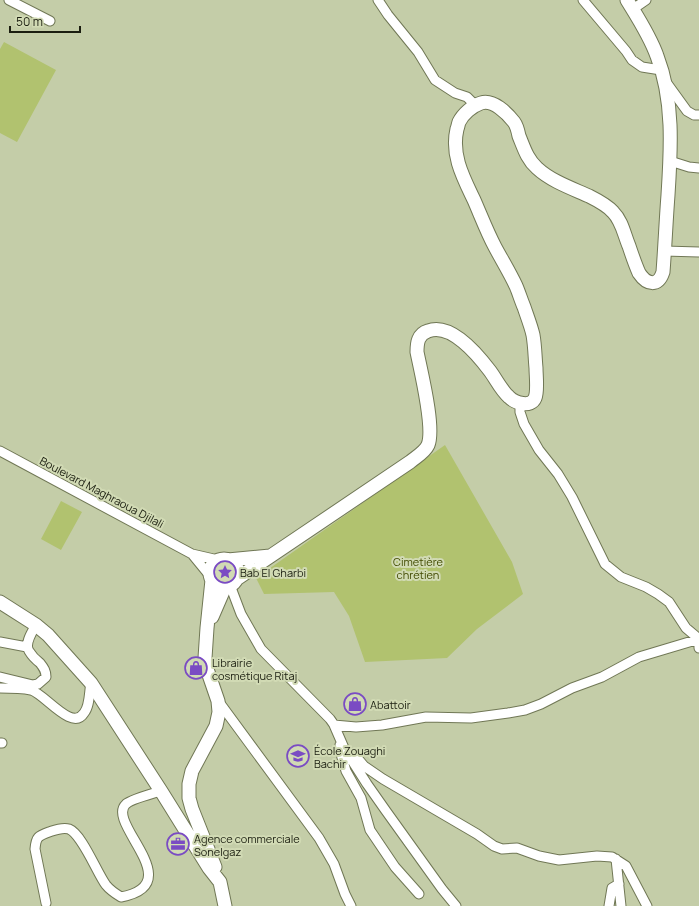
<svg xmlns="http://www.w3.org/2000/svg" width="699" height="906" font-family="Manrope,sans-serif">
  <rect width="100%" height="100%" fill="#c4cda8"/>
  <!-- green -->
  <path fill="#b1c26f" d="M 4,42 L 56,70 L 17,142 L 0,133 L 0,49 Z
    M 445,445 L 512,562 L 523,594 L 477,629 L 447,658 L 365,662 L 349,616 L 334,592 L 264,594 L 256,578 Z
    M 61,501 L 82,512 L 61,550 L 41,539 Z"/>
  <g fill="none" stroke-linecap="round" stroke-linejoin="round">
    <!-- street casing -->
    <g stroke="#707755" stroke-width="11">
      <path id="street" d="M 9,0 L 50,21
        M 378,0 L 388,15 L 418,52 L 435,80 L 455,93 L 467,97 L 475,105
        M 583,0 L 626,51 L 632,60 L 642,67 L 661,70
        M 633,9 L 646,0
        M 666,82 L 687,111 L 694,115 L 699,115
        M 670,161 L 689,167 L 699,168
        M 664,251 L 699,252
        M 520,403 L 520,412 L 524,424 L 539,450 L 558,474 L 572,497 L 605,564 L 621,577 L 646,587 L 658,594 L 669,602 L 686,628 L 699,639
        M 0,451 L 192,554 L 218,560
        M 192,554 L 210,576
        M 230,585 L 241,614 L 261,649 L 330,719 L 337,729
        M 0,642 L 27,647
        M 0,677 L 33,685 L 38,684 L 46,677 C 46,671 44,668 40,663 C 36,660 32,656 29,651 C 24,644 32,632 36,625
        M 0,688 C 10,688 21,688 31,690 C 45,694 72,732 84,713 C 90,706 89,692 91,683
        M 219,702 L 319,838 L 334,864 L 345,894 L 351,906
        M 0,743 L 2,743
        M 340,745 L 341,754 L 346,771 L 361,798 L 370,830 L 395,867 L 419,894
        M 353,753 L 364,766 L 383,779 L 477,834 L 494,846 L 502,849 L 517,848 L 539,856 L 559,860 L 597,856 L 612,857 L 626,866 L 647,906
        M 616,859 L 621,906
        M 46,903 L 35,849 C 36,837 38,836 49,832 C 55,830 62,827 69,829 C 82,834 97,873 106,885 C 110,890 116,894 121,897 C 190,884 105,823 126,804 C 130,800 154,793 161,791
        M 456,906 L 442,889 L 386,811 L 367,784 L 344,748 L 334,725 L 356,727 L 382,725 L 426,717 L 471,718 L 508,713 L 525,710 L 541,704 L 572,688 L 602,677 L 639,657 L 699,639 L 699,648
        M 609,906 L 612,888 L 619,884"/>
    </g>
    <!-- secondary casing -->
    <g stroke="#707755" stroke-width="15">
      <path id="secondary" d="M210 573a14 14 0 1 1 28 0a14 14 0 1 1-28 0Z
        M 228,560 L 270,556
        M 212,580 L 207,628 L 205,658 L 207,669 L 218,701 L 219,712 L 216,726 L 192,771 L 189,784 L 189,798 L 192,809 L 215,867
        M 235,580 L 410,462 C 416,457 425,452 428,445 C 435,428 421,372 417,352 C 417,343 418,334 428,331 C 451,322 478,355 490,371 C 496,379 501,390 509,397 C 515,403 531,408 535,398 C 538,391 536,376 536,368 C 535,358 535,346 533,335 C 531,326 527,316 524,307 C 521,300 519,293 516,286 C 510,273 502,260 495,247 C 487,232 481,216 474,200 C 463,177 451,155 457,129 C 458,127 458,125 459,122 C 463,114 472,106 481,103 C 493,99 507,113 514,122 C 517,126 518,131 519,136 C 524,148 527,159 537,168 C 551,181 571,188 589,196 C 597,200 607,205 613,212 C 622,221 624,234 629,246 C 632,255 635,264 639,273 C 647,285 658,287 663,272 C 665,246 666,221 668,195 C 671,149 674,100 657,56 C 650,36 638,18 627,0
        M 0,602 L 36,625 L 48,635 L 91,683 L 161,791 L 209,868 L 220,882 L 225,906
        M 212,617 L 225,587"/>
    </g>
    <!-- street -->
    <use href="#street" stroke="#fff" stroke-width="9"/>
    <!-- secondary -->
    <use href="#secondary" stroke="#fff" stroke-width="13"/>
  </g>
  <!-- icons -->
  <defs>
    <g id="sight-ring" transform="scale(1.15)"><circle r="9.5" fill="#d1dab4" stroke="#7a4bc3" stroke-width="1.5"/><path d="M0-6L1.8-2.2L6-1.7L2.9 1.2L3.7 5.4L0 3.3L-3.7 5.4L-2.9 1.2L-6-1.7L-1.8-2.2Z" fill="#7a4bc3"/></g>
    <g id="shop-ring" transform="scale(1.15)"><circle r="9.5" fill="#d1dab4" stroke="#7a4bc3" stroke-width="1.5"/><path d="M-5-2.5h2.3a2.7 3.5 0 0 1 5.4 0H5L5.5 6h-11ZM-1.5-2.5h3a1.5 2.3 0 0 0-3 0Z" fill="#7a4bc3"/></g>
    <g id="school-ring" transform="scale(1.15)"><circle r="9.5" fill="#d1dab4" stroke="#7a4bc3" stroke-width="1.5"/><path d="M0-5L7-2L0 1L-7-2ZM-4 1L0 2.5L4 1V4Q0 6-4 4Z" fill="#7a4bc3"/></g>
    <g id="office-ring" transform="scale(1.15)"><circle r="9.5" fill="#d1dab4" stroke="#7a4bc3" stroke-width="1.5"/><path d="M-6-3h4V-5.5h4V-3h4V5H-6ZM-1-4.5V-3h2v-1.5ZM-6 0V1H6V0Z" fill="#7a4bc3"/></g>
  </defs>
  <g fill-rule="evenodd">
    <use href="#sight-ring" x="225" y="572"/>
    <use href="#shop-ring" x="196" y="668"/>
    <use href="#shop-ring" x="355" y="704"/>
    <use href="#school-ring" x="298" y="756"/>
    <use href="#office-ring" x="178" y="844"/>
  </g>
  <g text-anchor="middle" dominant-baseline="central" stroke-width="4" stroke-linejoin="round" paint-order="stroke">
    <!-- street labels -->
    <g font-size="11" fill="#1b1e10" stroke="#d1dab4">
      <text transform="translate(102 492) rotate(28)">Boulevard Maghraoua Djilali</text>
    </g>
    <!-- park labels -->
    <g font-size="11" fill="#414a00" stroke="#d1dab4">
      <text x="418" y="561">Cimetière<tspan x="418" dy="13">chrétien</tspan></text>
    </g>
    <!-- poi labels -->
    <g font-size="11" fill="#1b1e10" stroke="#d1dab4" text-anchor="start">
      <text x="240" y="572">Bab El Gharbi</text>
      <text x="212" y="662">Librairie<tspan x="212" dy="13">cosmétique Ritaj</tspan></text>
      <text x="370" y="704">Abattoir</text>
      <text x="314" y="750">École Zouaghi<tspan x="314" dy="13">Bachir</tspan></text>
      <text x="194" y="838">Agence commerciale<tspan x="194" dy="13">Sonelgaz</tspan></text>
    </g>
  </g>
  <!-- scale -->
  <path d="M10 26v6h70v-6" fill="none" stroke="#1b1e10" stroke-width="2"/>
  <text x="16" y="26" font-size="12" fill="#1b1e10" stroke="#d1dab4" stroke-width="3" paint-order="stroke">50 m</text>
</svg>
